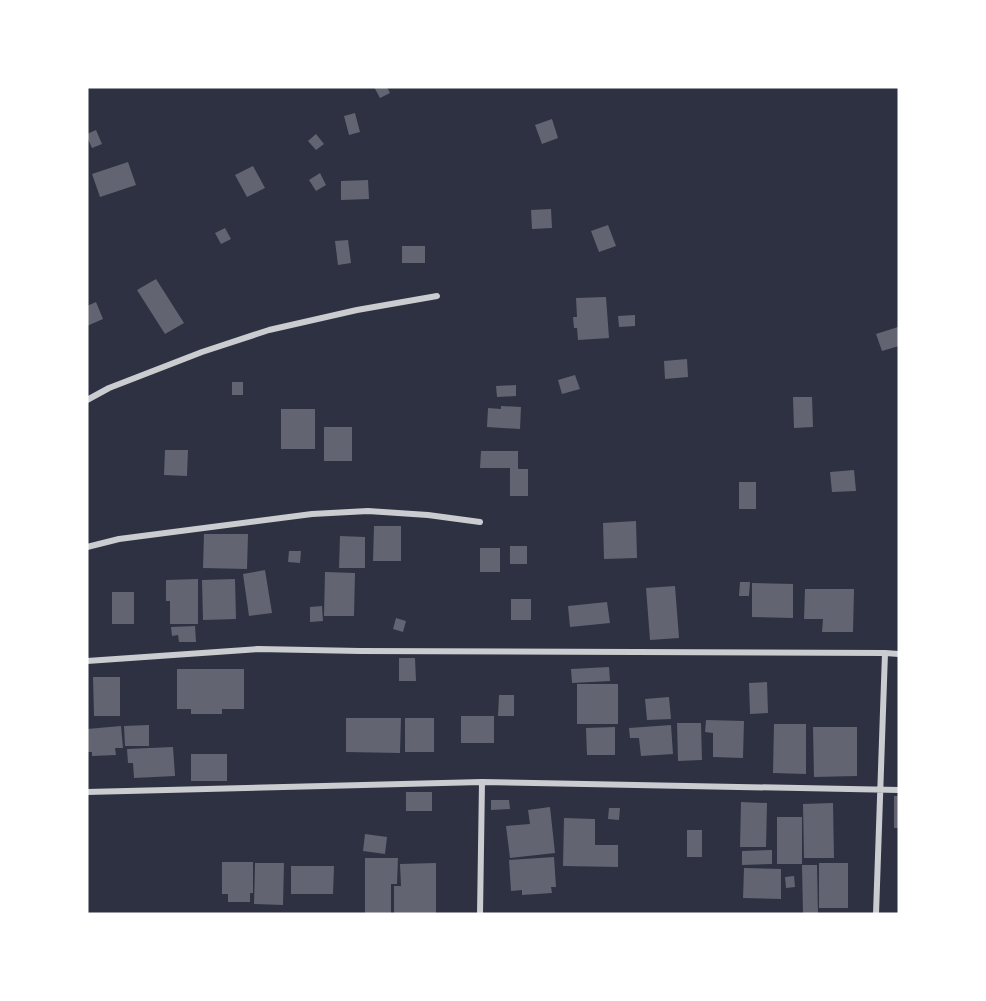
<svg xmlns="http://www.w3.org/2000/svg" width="986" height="1001" font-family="Raleway,sans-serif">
  <rect width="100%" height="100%" fill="#2d3142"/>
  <!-- building -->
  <path fill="#626471" d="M 374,87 L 387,87 L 390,93 L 380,98 Z
    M 355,113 L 360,132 L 349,135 L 344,116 Z
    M 552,119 L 558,138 L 542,144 L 535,125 Z
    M 96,130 L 102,144 L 92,148 L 87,137 L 87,134 Z
    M 316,134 L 324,144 L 316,150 L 308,141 Z
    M 128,162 L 136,185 L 100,197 L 92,174 Z
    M 253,166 L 265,188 L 247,197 L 235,175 Z
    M 320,173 L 326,185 L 316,191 L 309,180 Z
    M 368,180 L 369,199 L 341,200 L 341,181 Z
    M 551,209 L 552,228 L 532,229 L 531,210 Z
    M 608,225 L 616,246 L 599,252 L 591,231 Z
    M 225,228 L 231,239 L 221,244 L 215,233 Z
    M 348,240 L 351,263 L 338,265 L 335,241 Z
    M 402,246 L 425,246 L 425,263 L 402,263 Z
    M 156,279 L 184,323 L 165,334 L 137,290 Z
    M 606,297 L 609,338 L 578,340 L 577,328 L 574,328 L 573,317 L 577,317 L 576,298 Z
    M 96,302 L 103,319 L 87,326 L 87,306 Z
    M 635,315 L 635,326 L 619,327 L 618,316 Z
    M 898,327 L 899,332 L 899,346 L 882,351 L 876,334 Z
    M 687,359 L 688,377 L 665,379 L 664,361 Z
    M 575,375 L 580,389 L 562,394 L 558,380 Z
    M 232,382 L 243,382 L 243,395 L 232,395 Z
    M 516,385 L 516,396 L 497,397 L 496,386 Z
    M 793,397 L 812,397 L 813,427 L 794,428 Z
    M 501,406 L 521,407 L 520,429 L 487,427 L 488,408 L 501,409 Z
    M 281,409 L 315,409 L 315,449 L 281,449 Z
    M 324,427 L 352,427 L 352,461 L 324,461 Z
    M 165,450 L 188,450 L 187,476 L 164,475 Z
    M 481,451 L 518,451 L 518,469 L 528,469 L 528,496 L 510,496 L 510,468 L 480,468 Z
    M 854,470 L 856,491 L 832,492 L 830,472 Z
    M 739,482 L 756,482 L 756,509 L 739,509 Z
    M 636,521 L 637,558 L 604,559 L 603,523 Z
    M 374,526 L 401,526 L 401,561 L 373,561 Z
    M 204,534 L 248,534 L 247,569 L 203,568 Z
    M 340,536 L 365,537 L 365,568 L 339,568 Z
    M 510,546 L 527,546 L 527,564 L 510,564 Z
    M 480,548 L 500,548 L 500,572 L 480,572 Z
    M 289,551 L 301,551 L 300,563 L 288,562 Z
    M 265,570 L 272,613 L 249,616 L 243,574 Z
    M 325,572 L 355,573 L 354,616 L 324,616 Z
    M 198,579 L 198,624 L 170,624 L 170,601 L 166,601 L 166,580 Z
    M 235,579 L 236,619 L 203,620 L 202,580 Z
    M 740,582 L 750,582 L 749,596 L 739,596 Z
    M 752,583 L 793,584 L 793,618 L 752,617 Z
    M 675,586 L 679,638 L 650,640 L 646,588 Z
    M 805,589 L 854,589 L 853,632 L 822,632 L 823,619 L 804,619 Z
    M 112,592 L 134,592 L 134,624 L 112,624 Z
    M 511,599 L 531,599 L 531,620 L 511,620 Z
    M 607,602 L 610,623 L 570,627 L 568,606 Z
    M 322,606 L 323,621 L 310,622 L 310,607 Z
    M 396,618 L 406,621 L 403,632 L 393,629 Z
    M 195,626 L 196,642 L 179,642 L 178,635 L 172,636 L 171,627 Z
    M 399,658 L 415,658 L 416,681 L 399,681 Z
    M 609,667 L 610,681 L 572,683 L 571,669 Z
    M 177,669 L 244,669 L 244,709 L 222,709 L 222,714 L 191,714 L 191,709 L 177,709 Z
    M 93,677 L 120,677 L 120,716 L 94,716 Z
    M 767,682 L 768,713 L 750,714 L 749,683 Z
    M 577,684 L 618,684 L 618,724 L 577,724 Z
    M 499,695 L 514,695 L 514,716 L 498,716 Z
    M 669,697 L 671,719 L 647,720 L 645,699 Z
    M 461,716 L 494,716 L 494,743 L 461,743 Z
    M 346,718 L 401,718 L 400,753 L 346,752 Z
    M 405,718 L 434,718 L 434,752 L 405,752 Z
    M 706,720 L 744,721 L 743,758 L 713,757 L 713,733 L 705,732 Z
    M 677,723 L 701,723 L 702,760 L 678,761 Z
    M 774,724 L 806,724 L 806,774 L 773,773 Z
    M 149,725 L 149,746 L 125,746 L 124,726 Z
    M 671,725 L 673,754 L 641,756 L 639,738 L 630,738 L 629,728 Z
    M 121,726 L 123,748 L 115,748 L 116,755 L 92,756 L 92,752 L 87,752 L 87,729 Z
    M 615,727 L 615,755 L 587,755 L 586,728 Z
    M 813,727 L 857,727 L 857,776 L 814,777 Z
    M 173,747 L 175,776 L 134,778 L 133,763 L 128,763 L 127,749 Z
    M 191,754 L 227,754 L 227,781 L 191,781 Z
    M 406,792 L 432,792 L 432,811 L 406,811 Z
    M 894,796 L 899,796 L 899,828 L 894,828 Z
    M 491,800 L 509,800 L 510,809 L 491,810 Z
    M 741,802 L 767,803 L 766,847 L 740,847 Z
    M 833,803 L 834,858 L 804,858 L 803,804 Z
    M 550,807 L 555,853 L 510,858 L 506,826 L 530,824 L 528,810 Z
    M 609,808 L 620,808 L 619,820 L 608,819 Z
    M 777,817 L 802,817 L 802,864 L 777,864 Z
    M 564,818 L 595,819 L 595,845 L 618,845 L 618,867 L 563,866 Z
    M 687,830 L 702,830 L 702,857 L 687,857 Z
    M 365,834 L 387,837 L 385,854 L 363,851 Z
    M 772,850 L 772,864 L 742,865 L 742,851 Z
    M 554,857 L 556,887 L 551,887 L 552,893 L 522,895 L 522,890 L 511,891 L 509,860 Z
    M 365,858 L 398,858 L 397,884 L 391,884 L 391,914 L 365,914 Z
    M 222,862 L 253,862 L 253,893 L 250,893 L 250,902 L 228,902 L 228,894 L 222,894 Z
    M 255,863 L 284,863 L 283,905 L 254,904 Z
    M 436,863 L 436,914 L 394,914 L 394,886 L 401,886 L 400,864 Z
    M 819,863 L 848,863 L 848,908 L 819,908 Z
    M 802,865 L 817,865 L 818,914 L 803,914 Z
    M 291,866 L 334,866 L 333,894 L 291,894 Z
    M 744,868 L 781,869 L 781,899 L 743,898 Z
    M 794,876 L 795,887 L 786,888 L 785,877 Z"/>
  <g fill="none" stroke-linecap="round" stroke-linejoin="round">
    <!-- minor -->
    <path stroke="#caccd0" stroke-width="6" d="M 87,400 L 109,388 L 202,352 L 269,330 L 357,310 L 437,296
      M 87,547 L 119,539 L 312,514 L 368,511 L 428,515 L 480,522
      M 87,661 L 258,649 L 360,651 L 885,653 L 899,654
      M 87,792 L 482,782 L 899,790
      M 480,914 L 482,782
      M 876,914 L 885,653"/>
  </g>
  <!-- border -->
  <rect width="986" height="1001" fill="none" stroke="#ffffff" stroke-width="177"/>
</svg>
